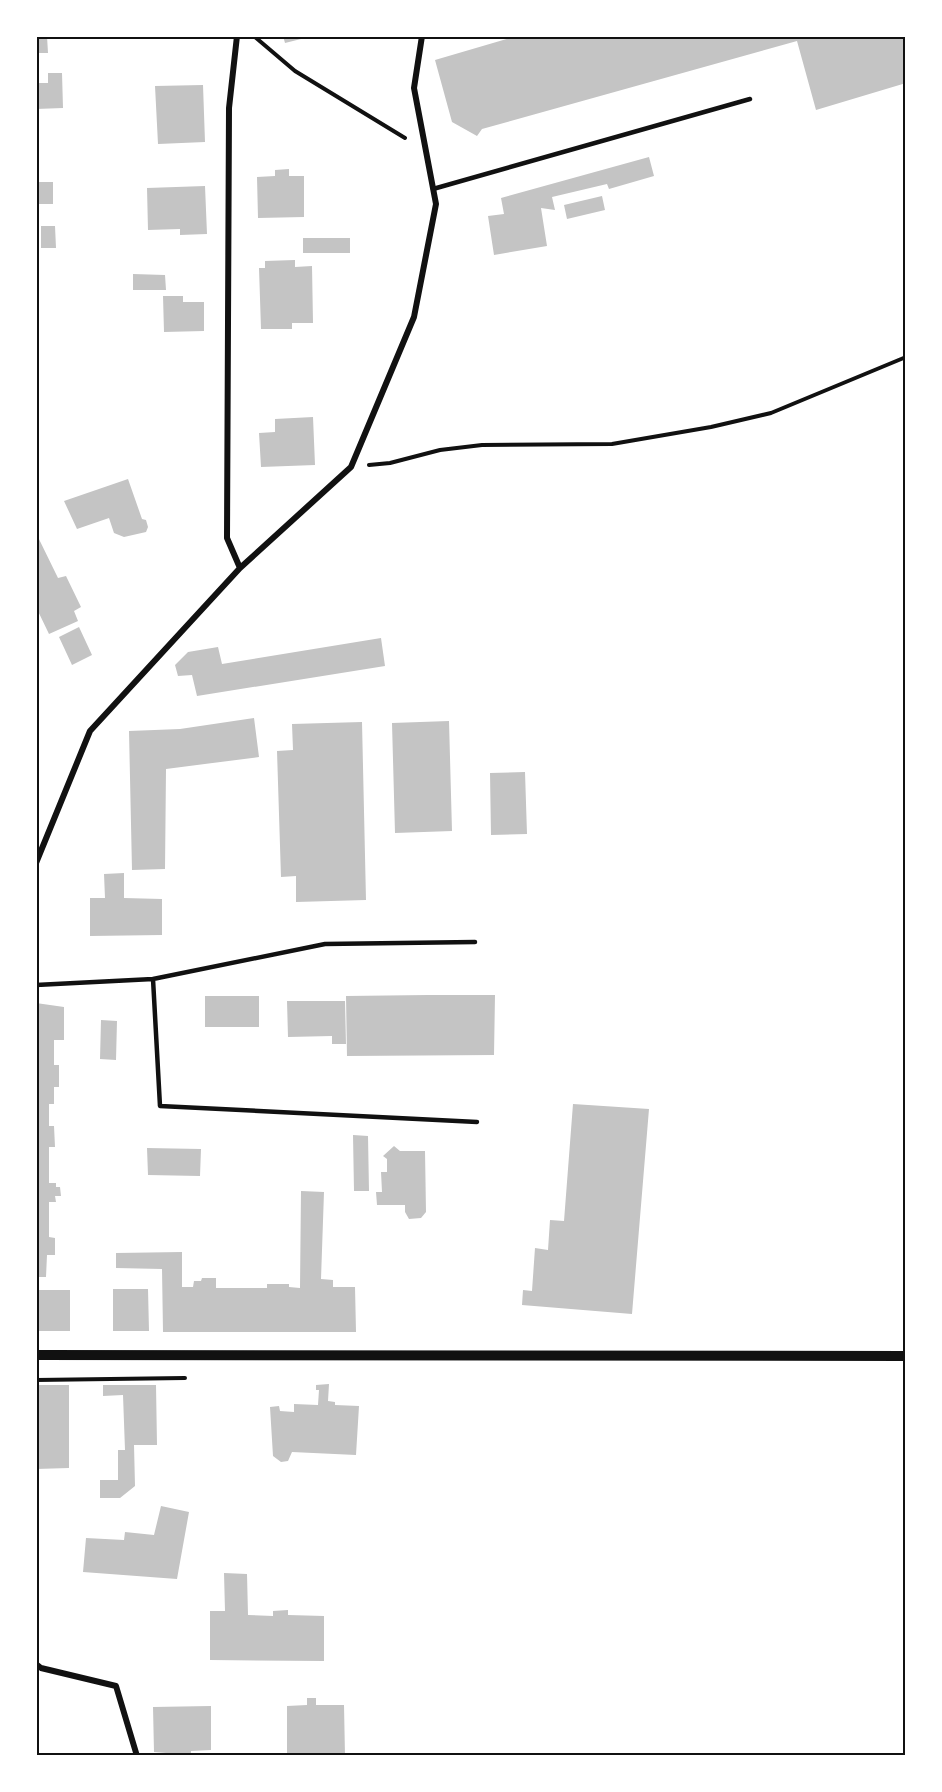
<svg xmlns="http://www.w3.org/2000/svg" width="942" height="1792" font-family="'IBM Plex Sans',sans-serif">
  <rect width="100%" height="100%" fill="#fff"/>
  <!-- building -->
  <path fill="#c4c4c4" d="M 36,36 L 47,36 L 48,53 L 36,53 Z
    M 283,36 L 309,36 L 309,37 L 285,43 Z
    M 517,36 L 906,36 L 906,83 L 816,110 L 797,41 L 482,129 L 477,136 L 452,122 L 435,60 Z
    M 48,73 L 62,73 L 63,108 L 36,109 L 36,83 L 48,83 Z
    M 203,85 L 205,142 L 158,144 L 155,86 Z
    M 649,157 L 654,176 L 609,189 L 607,184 L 552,197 L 555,210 L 541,208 L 547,246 L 494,255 L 488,216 L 504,214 L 501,198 Z
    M 289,169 L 289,176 L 304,176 L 304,217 L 258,218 L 257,177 L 275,176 L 275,170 Z
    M 38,182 L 53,182 L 53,204 L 39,204 Z
    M 205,186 L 207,234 L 180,235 L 180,229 L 148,230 L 147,188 Z
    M 602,196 L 605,210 L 567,219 L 564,205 Z
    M 41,226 L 55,226 L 56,248 L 41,248 Z
    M 303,238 L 350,238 L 350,253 L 303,253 Z
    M 295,260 L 295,267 L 312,266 L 313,323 L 292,323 L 292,329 L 261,329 L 259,268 L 265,268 L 265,261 Z
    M 133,274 L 165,275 L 166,290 L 133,290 Z
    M 163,296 L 183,296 L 183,302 L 204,302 L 204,331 L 164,332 Z
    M 313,417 L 315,465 L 261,467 L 259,433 L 275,432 L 275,419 Z
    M 128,479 L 142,519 L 146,520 L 148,527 L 146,532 L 124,537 L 114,533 L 109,518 L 77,529 L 64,501 Z
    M 36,533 L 58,578 L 66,576 L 81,607 L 74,611 L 78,621 L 49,634 L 36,607 Z
    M 79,627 L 92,655 L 72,665 L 59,637 Z
    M 381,638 L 385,666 L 197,696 L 192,675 L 178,676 L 175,665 L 188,652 L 218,647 L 222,664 Z
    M 254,718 L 259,757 L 166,769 L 165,869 L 132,870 L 129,731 L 180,729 Z
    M 449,721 L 452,831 L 395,833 L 392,723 Z
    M 362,722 L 366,900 L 296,902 L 296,876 L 281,877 L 277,751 L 293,750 L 292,724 Z
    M 525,772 L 527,834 L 491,835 L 490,773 Z
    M 124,873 L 124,898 L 162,899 L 162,935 L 90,936 L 90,898 L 105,898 L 104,874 Z
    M 428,995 L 495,995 L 494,1055 L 347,1056 L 346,996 Z
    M 205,996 L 259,996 L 259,1027 L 205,1027 Z
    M 287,1001 L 345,1001 L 346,1044 L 332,1044 L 332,1036 L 288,1037 Z
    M 36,1003 L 64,1007 L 64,1040 L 54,1040 L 54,1065 L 59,1065 L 59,1087 L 54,1087 L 54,1104 L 49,1104 L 49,1126 L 54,1126 L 55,1147 L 49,1147 L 49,1183 L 56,1183 L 56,1187 L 60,1187 L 61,1196 L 55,1196 L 56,1202 L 49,1202 L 49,1237 L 55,1238 L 55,1255 L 47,1255 L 46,1277 L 36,1277 Z
    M 101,1020 L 117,1021 L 116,1060 L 100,1059 Z
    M 573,1104 L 649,1109 L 632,1314 L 522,1305 L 523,1290 L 532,1291 L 535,1248 L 548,1250 L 550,1220 L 564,1221 Z
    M 353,1135 L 368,1136 L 369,1191 L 354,1191 Z
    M 394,1146 L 400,1151 L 425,1151 L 426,1212 L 421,1218 L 409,1219 L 405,1212 L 405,1205 L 377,1205 L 376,1192 L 382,1192 L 381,1172 L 387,1172 L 387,1159 L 383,1156 Z
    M 147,1148 L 201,1149 L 200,1176 L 148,1175 Z
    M 301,1191 L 324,1192 L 321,1279 L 333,1280 L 333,1287 L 355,1287 L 356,1332 L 163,1332 L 162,1269 L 116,1268 L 116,1253 L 182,1252 L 182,1287 L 193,1287 L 194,1281 L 201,1281 L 202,1278 L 216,1278 L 216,1288 L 267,1288 L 267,1284 L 289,1284 L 289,1287 L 300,1288 Z
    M 113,1289 L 148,1289 L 149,1331 L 113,1331 Z
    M 36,1290 L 70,1290 L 70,1331 L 36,1331 Z
    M 329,1384 L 328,1401 L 335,1402 L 335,1405 L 359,1406 L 356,1455 L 292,1452 L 288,1461 L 281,1462 L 273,1456 L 270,1407 L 279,1406 L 280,1411 L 294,1412 L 294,1404 L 318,1405 L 319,1390 L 316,1390 L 316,1385 Z
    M 36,1385 L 69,1385 L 69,1468 L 36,1469 Z
    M 103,1385 L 156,1385 L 157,1445 L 134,1445 L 135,1486 L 120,1498 L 100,1498 L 100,1480 L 118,1480 L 118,1450 L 125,1450 L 123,1395 L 103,1396 Z
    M 161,1506 L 189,1512 L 177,1579 L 83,1572 L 86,1538 L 124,1540 L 125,1532 L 154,1535 Z
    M 224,1573 L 247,1574 L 248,1615 L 273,1616 L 273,1611 L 288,1610 L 288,1615 L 324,1616 L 324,1661 L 210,1660 L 210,1611 L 225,1611 Z
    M 307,1698 L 316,1698 L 316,1705 L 344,1705 L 345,1756 L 287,1755 L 287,1706 L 307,1705 Z
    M 211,1706 L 211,1750 L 191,1751 L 191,1755 L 154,1752 L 153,1707 Z"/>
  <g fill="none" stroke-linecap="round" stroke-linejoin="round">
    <!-- path -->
    <path stroke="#111" stroke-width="4" d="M 255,37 L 295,71 L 405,138
      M 369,465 L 390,463 L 440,450 L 482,445 L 612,444 L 711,427 L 771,413 L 906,357
      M 36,1380 L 185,1378"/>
    <!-- service -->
    <path stroke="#111" stroke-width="4.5" d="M 433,189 L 750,99
      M 153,979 L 325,944 L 475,942
      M 36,985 L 153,979 L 160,1106 L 477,1122"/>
    <!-- minor -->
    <path stroke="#111" stroke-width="6" d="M 237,36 L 229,108 L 227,538 L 240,568
      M 36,863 L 90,731 L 240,568 L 351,467 L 414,317 L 436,204 L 414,88 L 422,36
      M 36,1664 L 41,1668 L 116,1686 L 137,1756"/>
    <!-- tertiary -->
    <path stroke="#111" stroke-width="10" d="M 36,1355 L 906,1356"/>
  </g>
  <!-- border -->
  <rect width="942" height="1792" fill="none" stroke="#ffffff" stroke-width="75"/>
  <rect x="38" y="38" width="866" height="1716" fill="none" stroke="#111" stroke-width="2"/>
</svg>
